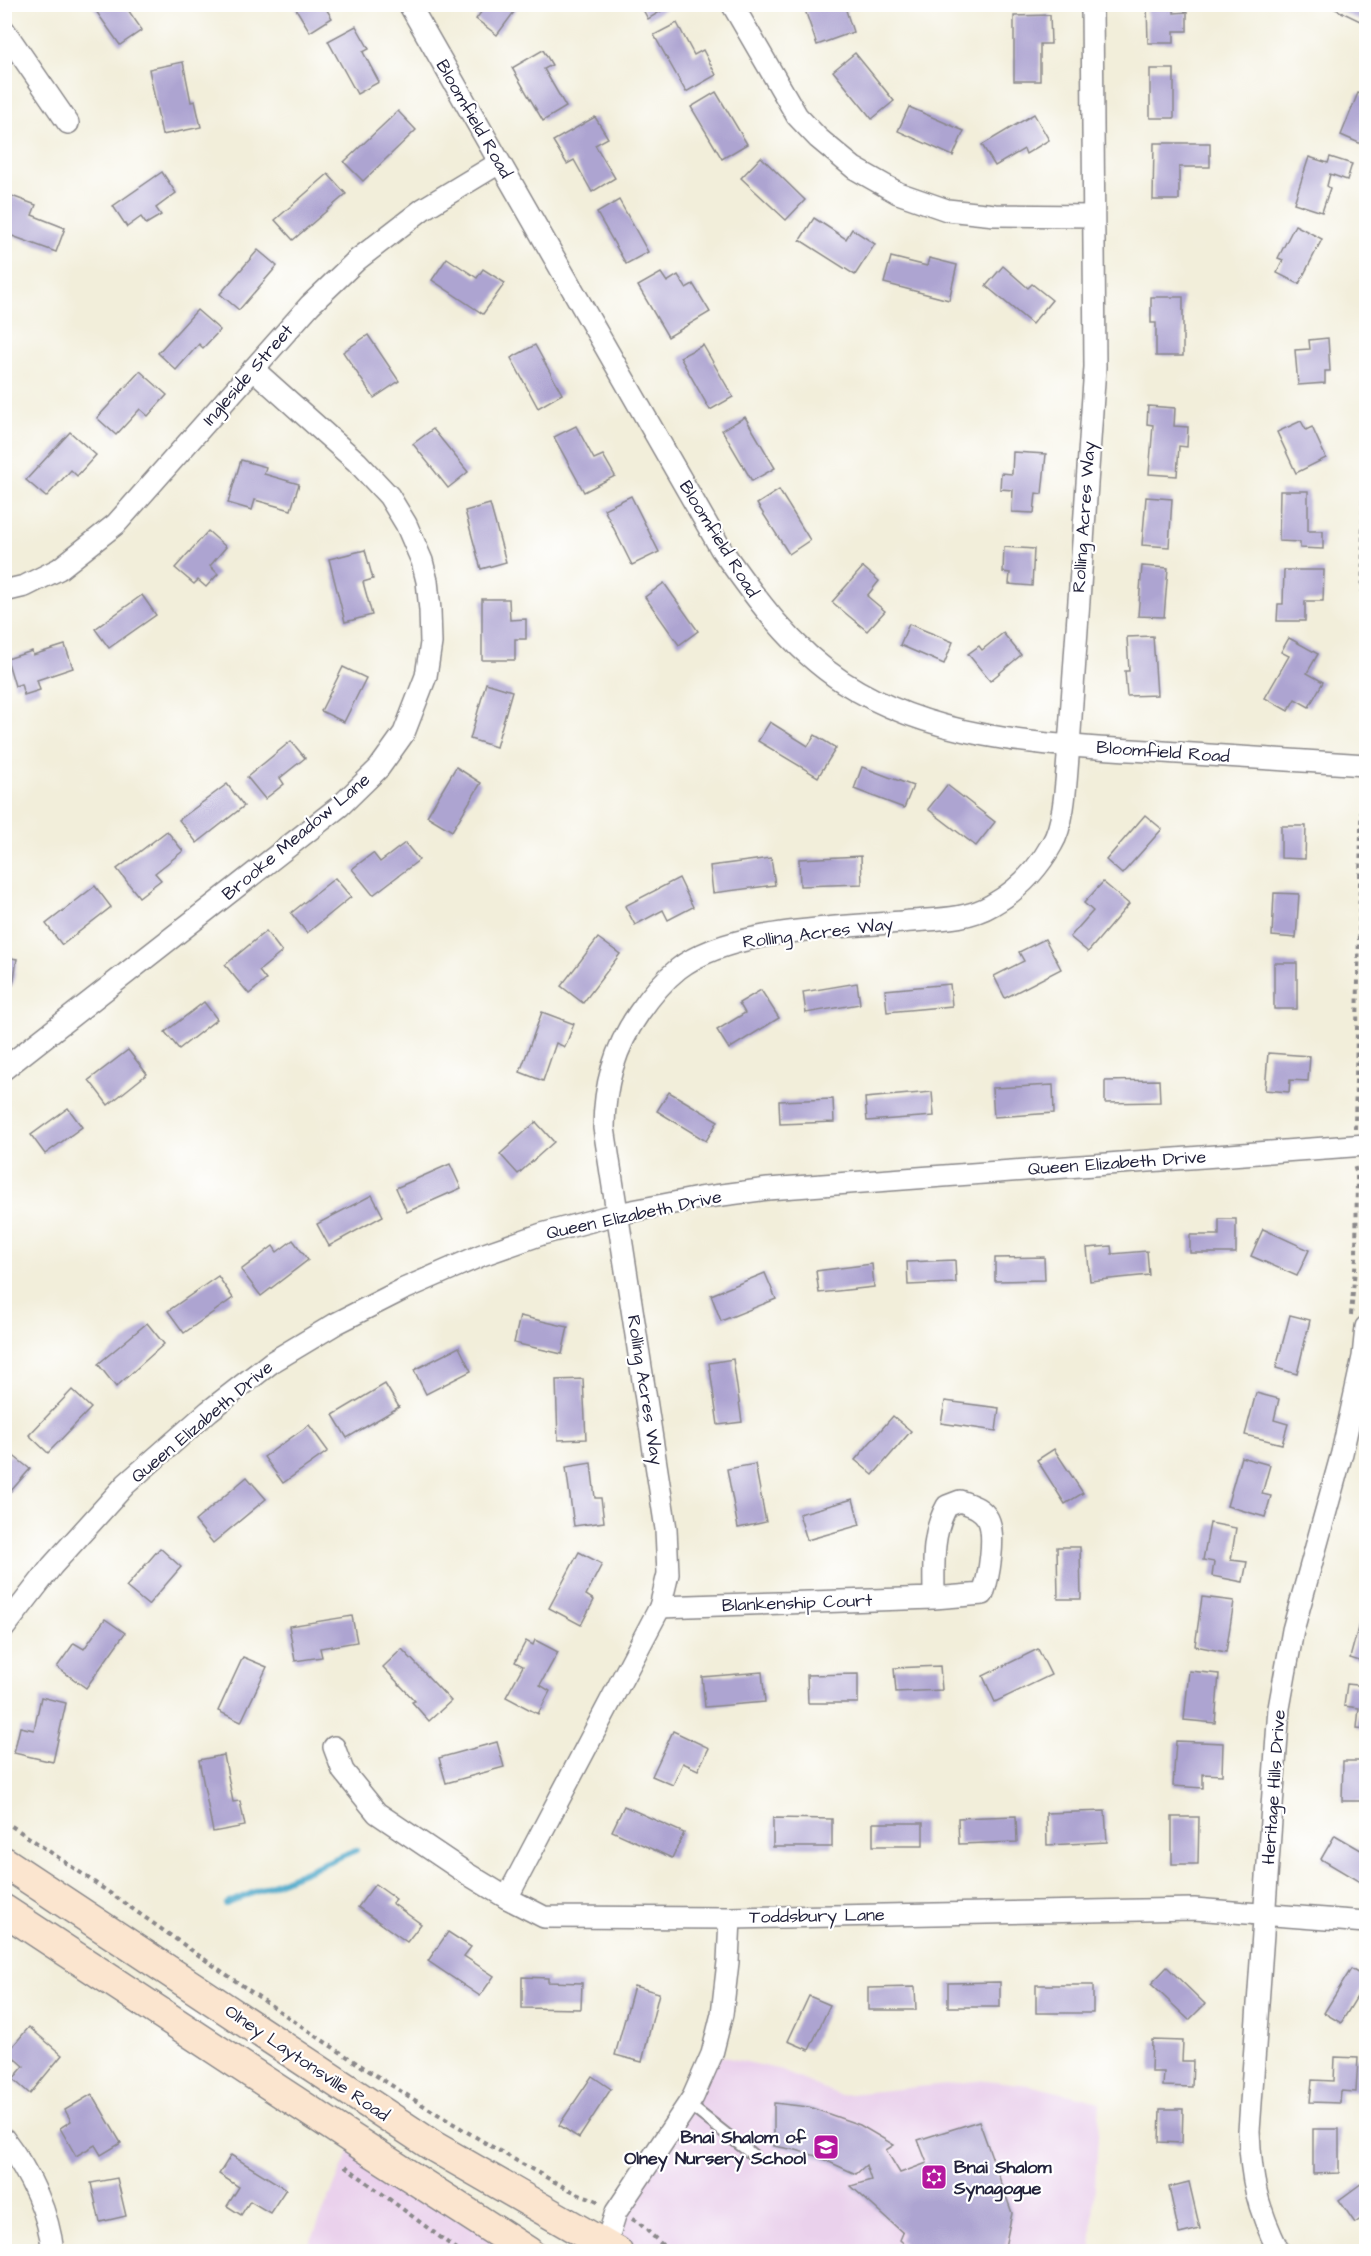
<svg xmlns="http://www.w3.org/2000/svg" width="1371" height="2256" font-family="'Architects Daughter',sans-serif">
	<rect width="100%" height="100%" fill="#fff"/>
	<filter id="ink" filterUnits="userSpaceOnUse"><feTurbulence type="fractalNoise" baseFrequency=".0167" numOctaves="2"/><feDisplacementMap in="SourceGraphic" scale="12" xChannelSelector="R" yChannelSelector="G"/><feConvolveMatrix kernelMatrix="1 2 1 2 8 2 1 2 1" color-interpolation-filters="sRGB"/></filter>
	<filter id="wash" filterUnits="userSpaceOnUse"><feTurbulence type="fractalNoise" baseFrequency=".008" numOctaves="4" result="noise"/><feDisplacementMap in="SourceGraphic" scale="24" xChannelSelector="R" yChannelSelector="G"/><feGaussianBlur stdDeviation="1.35" result="paint"/><feColorMatrix in="noise" values="0 0 0 0 0 0 0 0 0 0 0 0 0 0 0 0 0 1.4 0 .05"/><feComposite in="paint" operator="in"/></filter>
	<g filter="url(#wash)">
		<rect width="100%" height="100%" fill="#f2eeda"/>
		<g fill="#ead1ec">
			<polygon points="712,2054 777,2069 839,2095 986,2080 1029,2085 1100,2102 1091,2251 617,2252 616,2212"/>
			<polygon points="354,2140 528,2252 306,2252"/>
		</g>
		<g fill="none" stroke-linecap="round" stroke-linejoin="round">
			<polyline stroke="#4ba8c9" stroke-width="6" points="226,1904 356,1850"/>
		</g>
		<g id="blocks">
			<g fill="#ada4d1">
				<polygon points="91,4 124,4 142,30 120,45"/>
				<polygon points="293,4 323,4 332,18 310,32"/>
				<polygon points="487,4 520,4 497,35 476,19"/>
				<polygon points="640,4 673,4 648,19"/>
				<polygon points="803,4 844,4 853,32 817,45"/>
				<polygon points="1147,4 1174,4 1174,13 1187,12 1187,31 1174,31 1174,43 1148,43"/>
				<polygon points="1337,4 1366,4 1366,8 1360,21 1335,9"/>
				<polygon points="1050,15 1051,44 1040,44 1040,81 1014,81 1014,16"/>
				<polygon points="677,23 694,55 703,50 716,75 686,92 654,35"/>
				<polygon points="356,26 369,49 363,52 379,82 357,94 328,41"/>
				<polygon points="543,50 552,65 544,69 566,107 543,121 512,68"/>
				<polygon points="855,53 894,101 872,119 833,71"/>
				<polygon points="183,62 191,102 195,101 201,127 162,135 149,69"/>
				<rect x="1150" y="69" width="24" height="49"/>
				<polygon points="716,92 747,144 722,159 691,107"/>
				<polygon points="1358,93 1366,96 1366,146 1341,135"/>
				<polygon points="909,107 964,131 953,156 898,131"/>
				<polygon points="398,111 416,130 363,181 344,162"/>
				<polygon points="1034,114 1049,140 1026,154 1024,149 995,166 982,145"/>
				<polygon points="595,117 608,138 595,145 615,178 592,192 574,160 567,164 553,141"/>
				<polygon points="1154,143 1210,143 1210,167 1179,167 1179,200 1153,200"/>
				<polygon points="761,157 805,200 786,220 741,178"/>
				<polygon points="1309,157 1328,163 1330,157 1352,164 1347,180 1330,174 1327,186 1330,188 1322,212 1294,203"/>
				<polygon points="162,172 176,193 156,208 161,215 146,224 141,217 127,227 113,206"/>
				<polygon points="328,174 346,194 293,240 275,220"/>
				<polygon points="9,195 36,205 32,215 65,228 56,252 4,233 4,208"/>
				<polygon points="619,200 648,252 626,264 597,213"/>
				<polygon points="814,218 846,239 852,229 875,244 855,275 800,240"/>
				<polygon points="1295,225 1322,239 1299,284 1277,273 1283,260 1278,258"/>
				<polygon points="258,250 277,266 239,310 220,294"/>
				<polygon points="891,257 927,266 929,258 957,265 949,300 884,283"/>
				<polygon points="447,258 477,278 483,269 505,283 483,314 432,280"/>
				<polygon points="1003,266 1028,288 1032,284 1052,300 1032,324 986,286"/>
				<polygon points="661,273 667,282 678,275 686,288 693,284 710,312 668,337 638,286"/>
				<polygon points="1151,297 1183,297 1183,356 1156,356 1156,323 1151,323"/>
				<polygon points="197,310 220,330 203,348 199,344 176,370 158,353"/>
				<polygon points="368,335 399,381 374,398 343,352"/>
				<polygon points="1328,338 1330,371 1325,371 1325,383 1298,385 1295,350 1310,349 1309,340"/>
				<polygon points="535,345 562,394 538,408 511,358"/>
				<polygon points="703,345 733,397 710,410 680,357"/>
				<polygon points="140,371 167,395 148,416 140,409 116,435 97,418"/>
				<polygon points="1148,406 1175,408 1174,426 1188,427 1187,447 1179,446 1177,476 1149,474 1153,425 1147,424"/>
				<polygon points="745,417 775,468 752,481 722,430"/>
				<polygon points="1301,421 1306,430 1312,427 1326,458 1296,473 1277,432"/>
				<polygon points="576,426 594,459 603,455 615,476 584,492 554,437"/>
				<polygon points="433,429 468,472 448,488 413,444"/>
				<polygon points="70,432 96,455 77,476 71,470 46,497 26,480"/>
				<polygon points="1013,452 1046,454 1042,494 1036,493 1034,513 1012,512 1013,490 1000,489 1001,473 1012,474"/>
				<polygon points="241,460 266,467 264,474 299,484 291,510 255,500 252,510 228,503"/>
				<polygon points="779,490 810,540 789,554 757,504"/>
				<polygon points="1280,491 1308,491 1308,531 1323,531 1323,549 1300,548 1300,542 1279,541"/>
				<polygon points="631,496 659,552 632,565 604,509"/>
				<polygon points="1146,497 1172,499 1169,547 1142,545"/>
				<polygon points="490,504 506,562 481,569 465,511"/>
				<polygon points="208,531 226,547 210,566 218,574 206,587 198,580 194,584 175,568"/>
				<polygon points="1004,547 1034,549 1032,586 1009,584 1010,573 1003,572"/>
				<polygon points="365,550 373,579 363,582 372,615 345,622 329,559"/>
				<polygon points="1142,566 1168,568 1164,617 1138,616"/>
				<polygon points="863,567 879,581 867,596 885,611 867,631 832,602"/>
				<polygon points="1284,570 1324,570 1323,601 1305,601 1305,621 1277,621 1278,604 1283,604"/>
				<polygon points="664,583 698,631 679,645 645,597"/>
				<polygon points="142,595 156,615 109,648 95,629"/>
				<polygon points="482,599 509,599 510,620 526,619 526,639 515,639 515,660 482,660"/>
				<polygon points="909,624 953,642 944,664 900,645"/>
				<polygon points="1003,633 1021,655 990,681 968,654 979,646 982,650"/>
				<polygon points="1153,636 1157,695 1127,696 1125,671 1129,671 1127,637"/>
				<polygon points="1289,638 1318,654 1307,673 1323,682 1309,707 1295,699 1288,711 1265,698 1289,656 1281,652"/>
				<polygon points="65,645 73,668 37,680 40,690 24,695 21,684 15,686 7,659 32,651 33,655"/>
				<polygon points="343,667 366,678 344,722 321,711"/>
				<polygon points="486,683 512,691 496,747 470,739"/>
				<polygon points="770,722 808,746 815,735 836,748 818,777 758,741"/>
				<polygon points="291,741 305,758 280,778 284,784 265,799 247,777"/>
				<polygon points="456,767 481,783 452,831 427,816"/>
				<polygon points="862,767 913,786 904,808 854,789"/>
				<polygon points="227,784 244,806 197,843 179,820"/>
				<polygon points="947,785 995,822 976,846 928,809"/>
				<polygon points="1145,815 1162,829 1122,874 1106,860"/>
				<polygon points="1281,826 1306,826 1305,859 1281,858"/>
				<polygon points="167,831 183,851 155,873 161,880 139,897 117,869"/>
				<polygon points="405,843 419,860 373,895 352,869 373,853 380,862"/>
				<polygon points="861,856 862,884 800,886 799,859"/>
				<polygon points="771,858 775,885 713,893 710,866"/>
				<polygon points="335,878 351,897 307,933 291,913"/>
				<polygon points="679,878 693,907 668,920 663,910 635,925 625,906"/>
				<polygon points="1103,882 1129,904 1088,952 1070,937 1093,911 1084,903"/>
				<polygon points="95,886 111,907 62,945 46,924"/>
				<polygon points="1274,893 1299,894 1296,938 1272,936"/>
				<polygon points="266,931 282,952 259,971 266,980 249,994 225,965"/>
				<polygon points="598,938 620,954 583,1003 561,986"/>
				<polygon points="1045,939 1061,969 1005,998 994,976 1024,961 1019,952"/>
				<polygon points="4,957 17,959 13,985 4,984"/>
				<rect x="1274" y="963" width="23" height="46"/>
				<polygon points="857,983 860,1004 806,1013 803,992"/>
				<polygon points="950,984 952,1006 887,1012 885,990"/>
				<polygon points="761,990 779,1018 729,1049 717,1030 745,1013 739,1003"/>
				<polygon points="204,1002 217,1019 179,1049 165,1032"/>
				<polygon points="542,1012 574,1024 565,1047 556,1043 543,1081 520,1072"/>
				<polygon points="128,1050 147,1074 108,1105 89,1080"/>
				<polygon points="1268,1053 1310,1056 1308,1081 1290,1080 1289,1092 1265,1090"/>
				<polygon points="1159,1080 1160,1102 1105,1103 1105,1081"/>
				<polygon points="1053,1085 1054,1113 994,1117 992,1088"/>
				<polygon points="669,1092 718,1121 706,1141 657,1111"/>
				<polygon points="932,1092 934,1116 867,1121 865,1098"/>
				<polygon points="833,1099 834,1122 780,1124 779,1101"/>
				<polygon points="68,1108 82,1127 45,1154 31,1135"/>
				<polygon points="536,1122 554,1142 518,1174 500,1154"/>
				<polygon points="450,1164 461,1188 407,1212 396,1188"/>
				<polygon points="372,1195 383,1216 329,1246 317,1224"/>
				<polygon points="1219,1219 1236,1219 1236,1253 1190,1253 1190,1235 1219,1235"/>
				<polygon points="1263,1229 1309,1250 1297,1276 1251,1256"/>
				<polygon points="293,1240 308,1260 261,1296 241,1270 273,1246 277,1252"/>
				<polygon points="1111,1246 1112,1254 1147,1251 1149,1275 1090,1281 1087,1248"/>
				<polygon points="1044,1257 1045,1280 995,1281 995,1258"/>
				<polygon points="955,1260 956,1283 908,1285 907,1262"/>
				<polygon points="872,1264 874,1287 819,1293 816,1271"/>
				<polygon points="765,1273 776,1299 721,1321 711,1295"/>
				<polygon points="218,1276 233,1298 184,1333 168,1311"/>
				<polygon points="1290,1315 1310,1320 1297,1374 1276,1368"/>
				<polygon points="520,1316 568,1327 562,1354 514,1343"/>
				<polygon points="147,1323 164,1344 116,1387 98,1364"/>
				<polygon points="459,1347 471,1371 426,1394 414,1370"/>
				<polygon points="733,1359 742,1422 718,1425 709,1363"/>
				<polygon points="583,1379 586,1439 558,1440 556,1380"/>
				<polygon points="385,1384 399,1407 347,1438 333,1415"/>
				<polygon points="72,1390 91,1408 48,1453 29,1435"/>
				<polygon points="1256,1393 1279,1399 1274,1420 1288,1424 1282,1444 1245,1435"/>
				<polygon points="945,1401 999,1408 996,1431 941,1423"/>
				<polygon points="893,1416 911,1431 873,1475 855,1460"/>
				<polygon points="309,1425 328,1451 283,1483 264,1457"/>
				<polygon points="1054,1449 1083,1493 1065,1504 1037,1460"/>
				<polygon points="11,1454 30,1469 4,1499 4,1462"/>
				<polygon points="1241,1457 1270,1465 1262,1494 1271,1496 1265,1517 1227,1506"/>
				<polygon points="591,1463 595,1498 601,1498 604,1522 574,1526 566,1467"/>
				<polygon points="755,1464 766,1522 738,1528 727,1469"/>
				<polygon points="247,1477 266,1499 213,1543 195,1521"/>
				<polygon points="853,1499 860,1525 807,1540 799,1514"/>
				<polygon points="1210,1523 1236,1528 1231,1560 1247,1562 1243,1582 1212,1576 1214,1562 1203,1560"/>
				<polygon points="1057,1547 1080,1547 1081,1599 1058,1599"/>
				<polygon points="160,1548 181,1567 148,1605 126,1587"/>
				<polygon points="579,1552 602,1564 586,1595 594,1600 581,1625 549,1608"/>
				<polygon points="1202,1597 1234,1601 1226,1652 1195,1646"/>
				<polygon points="1362,1613 1366,1614 1366,1663 1350,1658"/>
				<polygon points="352,1616 357,1642 320,1648 322,1657 295,1661 289,1626"/>
				<polygon points="105,1619 125,1633 86,1688 57,1667 74,1643 84,1649"/>
				<polygon points="535,1640 558,1652 540,1685 550,1691 538,1714 506,1697 523,1666 515,1662 526,1641 533,1645"/>
				<polygon points="402,1649 451,1701 429,1721 412,1702 415,1701 383,1667"/>
				<polygon points="1038,1649 1051,1675 995,1702 983,1676"/>
				<polygon points="243,1657 267,1667 241,1722 218,1711"/>
				<polygon points="940,1666 942,1690 896,1692 894,1668"/>
				<polygon points="1189,1671 1219,1674 1215,1723 1184,1720"/>
				<polygon points="762,1672 765,1702 705,1707 702,1677"/>
				<polygon points="858,1674 858,1703 808,1703 807,1675"/>
				<polygon points="1347,1684 1366,1686 1366,1729 1357,1728 1359,1708 1344,1706"/>
				<polygon points="41,1697 66,1703 53,1762 14,1753 20,1727 34,1730"/>
				<polygon points="673,1731 709,1748 698,1770 683,1763 673,1785 652,1776"/>
				<polygon points="1176,1741 1223,1743 1222,1775 1203,1774 1203,1788 1173,1786"/>
				<polygon points="497,1742 504,1767 446,1783 439,1758"/>
				<polygon points="224,1755 233,1802 240,1801 245,1826 213,1832 199,1760"/>
				<polygon points="1343,1761 1366,1761 1366,1801 1342,1801"/>
				<polygon points="624,1806 684,1833 672,1858 612,1831"/>
				<polygon points="1105,1811 1107,1842 1047,1845 1046,1813"/>
				<polygon points="1016,1816 1017,1842 959,1844 958,1818"/>
				<polygon points="1172,1817 1199,1817 1198,1864 1172,1864"/>
				<polygon points="773,1818 832,1819 832,1847 773,1847"/>
				<rect x="873" y="1823" width="50" height="23"/>
				<polygon points="1335,1835 1366,1853 1366,1877 1363,1884 1321,1859"/>
				<polygon points="375,1884 396,1899 392,1903 421,1924 407,1942 358,1907"/>
				<polygon points="448,1932 471,1947 464,1956 494,1976 480,1996 428,1961"/>
				<polygon points="1167,1967 1205,2004 1189,2020 1151,1984"/>
				<polygon points="1351,1969 1366,1978 1366,1982 1341,2023 1324,2013"/>
				<polygon points="522,1977 548,1978 548,1982 582,1983 581,2009 522,2008"/>
				<polygon points="1000,1982 1000,2007 948,2007 948,1983"/>
				<rect x="1036" y="1985" width="57" height="28"/>
				<polygon points="634,1986 659,1993 642,2062 615,2055"/>
				<polygon points="915,1987 916,2010 868,2010 868,1988"/>
				<polygon points="809,1996 830,2005 809,2050 788,2041"/>
				<polygon points="29,2027 62,2055 30,2094 13,2079 24,2066 8,2052"/>
				<polygon points="1152,2040 1183,2041 1182,2061 1193,2061 1192,2087 1163,2086 1164,2072 1151,2072"/>
				<polygon points="1335,2057 1358,2058 1356,2092 1341,2091 1340,2103 1310,2102 1312,2080 1334,2081"/>
				<polygon points="592,2076 611,2089 579,2138 559,2125"/>
				<polygon points="92,2094 121,2143 101,2155 95,2145 76,2156 60,2128 71,2121 65,2110"/>
				<polygon points="774,2103 809,2107 860,2125 894,2145 886,2150 900,2173 927,2163 918,2140 979,2121 1012,2213 1004,2252 913,2252 900,2240 903,2233 851,2186 871,2180 866,2165 856,2174 816,2156 796,2150 774,2146"/>
				<polygon points="1160,2109 1183,2109 1182,2143 1159,2142"/>
				<polygon points="1313,2129 1339,2129 1339,2173 1313,2174"/>
				<polygon points="231,2155 286,2189 270,2213 250,2201 241,2215 227,2206 239,2187 219,2174"/>
				<polygon points="117,2178 126,2216 100,2222 91,2183"/>
				<polygon points="1189,2182 1200,2229 1179,2234 1169,2187"/>
				<polygon points="1362,2183 1366,2189 1366,2215 1355,2223 1339,2200"/>
			</g>
		</g>
	</g>
	<g filter="url(#ink)">
		<use href="#blocks" fill-opacity="0" stroke="#8a888a" stroke-width="1.5"/>
		<g fill="none" stroke-linecap="round" stroke-linejoin="round">
			<defs>
				<polyline id="service" points="688,2104 753,2155"/>
				<g id="minor">
					<path d="M409 4 721 549C756 599 791 648 843 682 937 743 1054 745 1163 752 1231 756 1299 761 1366 765"/>
					<polyline points="732,4 797,116 818,138 854,168 898,193 947,210 995,215 1093,216"/>
					<polyline points="4,30 68,123"/>
					<polyline points="4,591 25,586 59,569 116,524 310,305 357,260 423,209 499,163"/>
					<polyline points="4,1069 340,806 379,768 404,733 426,676 431,643 430,610 427,581 422,561 406,524 389,496 357,462 253,369"/>
					<path d="M660 1607 934 1598 983 1594C989 1577 996 1535 988 1519 982 1508 971 1505 960 1501L947 1506C931 1534 934 1566 934 1598"/>
					<polyline points="4,1628 52,1566 126,1484 209,1411 272,1362 337,1323 404,1289 482,1255 542,1234 617,1214 699,1198 768,1189 1366,1145"/>
					<polyline points="334,1747 343,1771 377,1813 466,1873 507,1898 544,1917 730,1918 1194,1909 1366,1922"/>
					<path d="M507 1898 660 1607 668 1574 666 1529 604 1128C604 1086 615 1047 639 1013 650 997 663 981 678 969 731 927 846 928 912 921 938 919 969 919 992 905 1017 891 1038 869 1052 844 1066 821 1066 773 1069 746L1095 367 1092 4"/>
					<path d="M4 2139C30 2173 48 2209 53 2252"/>
					<polyline points="600,2252 606,2244 616,2212 693,2097 712,2054 722,2014 728,1962 730,1918"/>
					<path d="M1279 2252C1257 2207 1251 2180 1249 2131L1279 1708 1293 1630 1342 1453 1363 1357 1366 1327"/>
				</g>
				<g id="secondary">
					<polyline points="4,1862 433,2146 617,2252"/>
					<polyline points="4,1910 354,2140 528,2252"/>
				</g>
			</defs>
			<use href="#service" stroke="#8a888a" stroke-width="14"/>
			<use href="#minor" stroke="#8a888a" stroke-width="24"/>
			<use href="#secondary" stroke="#8a888a" stroke-width="33"/>
			<g stroke="#8a888a" stroke-width="4" stroke-dasharray="4.5 4.5" stroke-linecap="butt">
				<polyline points="1362,748 1363,473 1366,390"/>
				<polyline points="1355,1129 1362,782"/>
				<polyline points="1351,1315 1356,1257 1357,1175 1354,1165"/>
				<path d="M4 1821C131 1905 252 1996 380 2078 441 2117 504 2155 568 2189 579 2195 591 2197 601 2203"/>
				<polyline points="345,2166 460,2252"/>
				<polyline points="632,2219 639,2223 670,2252"/>
			</g>
			<use href="#service" stroke="#fff" stroke-width="10"/>
			<use href="#minor" stroke="#fff" stroke-width="21"/>
			<use href="#secondary" stroke="#fbe5cf" stroke-width="30"/>
		</g>
	</g>
	<defs>
		<symbol id="school-square" viewBox="-11 -11 22 22"><rect x="-9" y="-9" width="18" height="18" rx="4" fill="#b5179e" stroke="#fff"/><path d="M0-5L7-2L0 1L-7-2ZM-4 1L0 2.5L4 1V4Q0 6-4 4Z" fill="#fff"/></symbol>
		<symbol id="synagogue-square" viewBox="-11 -11 22 22"><rect x="-9" y="-9" width="18" height="18" rx="4" fill="#b5179e" stroke="#fff"/><path d="M0-6.5L5.6 3.2H-5.6ZM0 6.5L5.6-3.2H-5.6Z" fill="#fff"/></symbol>
	</defs>
	<g fill-rule="evenodd">
		<use href="#school-square" x="811" y="2132" width="30" height="30"/>
		<use href="#synagogue-square" x="919" y="2162" width="30" height="30"/>
	</g>
	<g text-anchor="middle" dominant-baseline="central" stroke-width="4.5" stroke-linejoin="round" paint-order="stroke">
		<g font-size="18" fill="#22223b" stroke="#fff">
			<text transform="translate(474 119) rotate(60)">Bloomfield Road</text>
			<text transform="translate(248 375) rotate(-49)">Ingleside Street</text>
			<text transform="translate(1084 517) rotate(-86)">Rolling Acres Way</text>
			<text transform="translate(719 539) rotate(58)">Bloomfield Road</text>
			<text transform="translate(1163 752) rotate(4)">Bloomfield Road</text>
			<text transform="translate(296 837) rotate(-40)">Brooke Meadow Lane</text>
			<text transform="translate(818 933) rotate(-7)">Rolling Acres Way</text>
			<text transform="translate(1117 1163) rotate(-4)">Queen Elizabeth Drive</text>
			<text transform="translate(634 1215) rotate(-12)">Queen Elizabeth Drive</text>
			<text transform="translate(645 1390) rotate(81)">Rolling Acres Way</text>
			<text transform="translate(202 1422) rotate(-40)">Queen Elizabeth Drive</text>
			<text transform="translate(797 1603) rotate(-2)">Blankenship Court</text>
			<text transform="translate(1274 1787) rotate(-86)">Heritage Hills Drive</text>
			<text transform="translate(817 1916) rotate(-1)">Toddsbury Lane</text>
			<text transform="translate(307 2063) rotate(34)">Olney Laytonsville Road</text>
		</g>
		<g font-size="18" font-weight="bold" fill="#22223b" stroke="#fff" text-anchor="end">
			<text x="806" y="2137">Bnai Shalom of<tspan x="806" dy="21">Olney Nursery School</tspan></text>
			<text x="954" y="2167" text-anchor="start">Bnai Shalom<tspan x="954" dy="21">Synagogue</tspan></text>
		</g>
	</g>
	<rect width="1371" height="2256" fill="none" stroke="#fff" stroke-width="24"/>
</svg>
